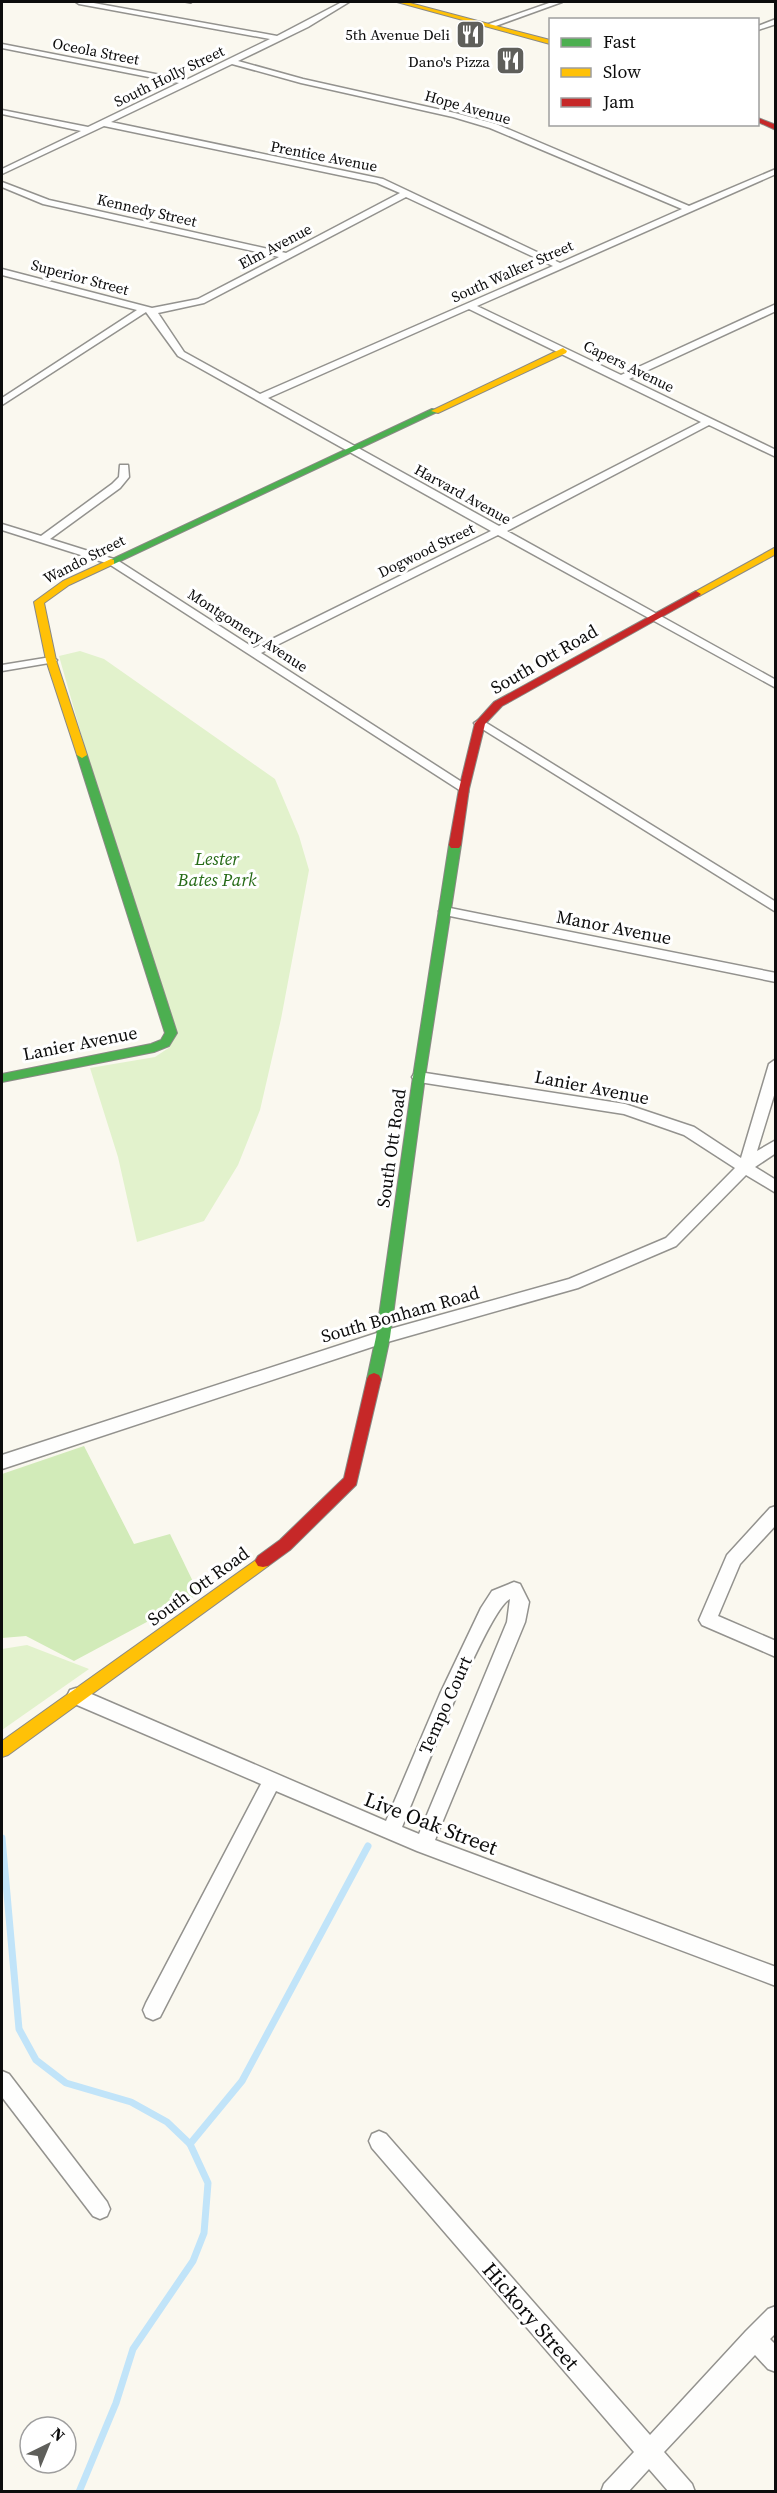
<svg xmlns="http://www.w3.org/2000/svg" width="777" height="2493" font-family="'Source Serif 4',serif">
	<rect width="100%" height="100%" fill="#faf8ef"/>
	<g fill="#e2f2cc">
		<polygon points="80,651 104,659 275,779 299,836 309,870 281,1019 260,1110 238,1165 204,1221 137,1242 118,1157 90,1068 155,1057 170,1047 59,656"/>
		<polygon points="27,1645 89,1669 2,1730 2,1649"/>
	</g>
	<polygon fill="#d2ebb9" points="84,1446 134,1544 170,1534 199,1594 74,1661 26,1636 2,1638 2,1474"/>
	<g fill="none" stroke-linecap="round" stroke-linejoin="round">
		<g stroke="#c1e4f9" stroke-width="7">
			<polyline points="2,1838 19,2029 36,2060 66,2083 131,2102 167,2122 190,2144 208,2183 204,2233 193,2261 133,2349 116,2403 79,2492"/>
			<polyline points="190,2144 242,2081 368,1846"/>
		</g>
		<defs>
			<g id="street">
				<path d="M76 2H88L277 36 342 2H349L308 27 238 61 303 79 455 113 496 124 689 206 776 169V174L477 306 621 375 776 304V311L629 379 776 450V457L709 425 507 531 776 680V688L498 535 261 653 468 786V792L464 793 109 564 2 530V524L41 536 112 484 119 477 120 465H128L129 477 120 488 50 539 117 560 254 648 491 531 178 356 146 312 2 405V398L137 310 2 275V269L152 308 198 299 279 257 43 204 2 187V182L49 200 286 253 400 193 377 183 104 126 2 174V169L81 131 2 114V110L88 127 179 83 2 48V44L186 80 270 39 79 4ZM232 64 301 83 453 117 490 128 682 209 560 263 383 179 111 122ZM406 197 553 266 260 394 184 352 158 313 204 303ZM469 309 701 422 499 526 268 398Z"/>
				<polygon points="552,2 562,2 493,27 486,25"/>
				<polygon points="776,19 776,24 758,30 758,26"/>
				<polygon points="51,657 57,660 55,662 2,671 2,665"/>
				<polygon points="480,719 776,902 776,912 476,725 474,723"/>
				<polygon points="445,907 776,973 776,982 440,914 439,911"/>
				<polygon points="776,1059 776,1089 757,1151 776,1140 776,1153 755,1167 776,1180 776,1193 746,1175 676,1246 578,1288 384,1343 2,1469 2,1455 383,1331 569,1279 666,1238 735,1168 684,1135 624,1114 419,1082 414,1080 412,1077 414,1074 419,1072 625,1104 694,1127 741,1158 769,1064"/>
				<polygon points="776,1506 776,1525 740,1564 718,1616 776,1641 776,1657 702,1625 699,1620 727,1555 770,1508"/>
				<path d="M514 1582 520 1584 529 1602 525 1622 435 1840 776 1967V1986L417 1851 276 1791 160 2017 153 2020 146 2017 143 2010 146 2003 261 1784 70 1702 67 1696 70 1690 76 1688 82 1690 386 1821 440 1694 481 1608 492 1591ZM510 1599 507 1622 419 1834 402 1827C416 1794 488 1608 510 1599Z"/>
				<polygon points="2,2071 9,2074 107,2202 110,2209 107,2216 100,2219 93,2216 2,2097"/>
				<polygon points="379,2131 386,2134 650,2435 746,2331 768,2309 776,2306 776,2333 770,2339 776,2345 776,2372 768,2369 755,2355 664,2452 692,2484 695,2492 669,2492 649,2469 628,2492 601,2492 604,2484 634,2452 372,2148 369,2141 372,2134"/>
			</g>
			<g id="fast">
				<polygon points="432,409 439,411 114,564 106,562"/>
				<polygon points="82,752 87,755 177,1033 169,1046 154,1052 2,1082 2,1074 151,1044 161,1040 165,1033 77,755"/>
				<polygon points="455,841 461,845 425,1077 390,1337 381,1379 379,1383 369,1383 367,1379 376,1337 413,1077 449,845"/>
			</g>
			<g id="slow">
				<polygon points="397,2 406,2 550,40 550,44"/>
				<polygon points="563,348 567,351 566,353 438,413 431,411"/>
				<polygon points="776,547 776,554 699,596 691,594"/>
				<polygon points="111,559 114,560 114,564 69,585 44,603 56,660 87,755 82,758 77,755 46,660 34,602 63,581"/>
				<polygon points="263,1555 268,1556 271,1561 268,1566 8,1755 2,1757 2,1741"/>
			</g>
			<g id="jam">
				<polygon points="758,118 776,125 776,130 758,122"/>
				<polygon points="696,591 701,594 699,596 502,706 485,724 469,789 461,845 459,848 451,848 449,845 459,789 475,723 494,702"/>
				<polygon points="374,1373 379,1375 381,1379 356,1485 290,1550 268,1566 263,1567 258,1566 255,1561 258,1556 280,1540 344,1478 367,1379 369,1375"/>
			</g>
		</defs>
		<use href="#street" stroke="#93928e" stroke-width="3"/>
		<use href="#fast" stroke="#8a8985" stroke-width="2"/>
		<use href="#slow" stroke="#8a8985" stroke-width="2"/>
		<use href="#jam" stroke="#8a8985" stroke-width="2"/>
		<use href="#street" fill="#fefefd" fill-rule="evenodd"/>
		<use href="#fast" fill="#4caf50" fill-rule="evenodd"/>
		<use href="#slow" fill="#ffc107" fill-rule="evenodd"/>
		<use href="#jam" fill="#c62828" fill-rule="evenodd"/>
	</g>
	<polygon fill="#868480" points="179,2 194,2 191,4"/>
	<defs>
		<symbol id="restaurant-square" viewBox="-11 -11 22 22"><rect x="-9" y="-9" width="18" height="18" rx="4" fill="#5f5f5b" stroke="#fff"/><path d="M-5-6h1v4h1v-4h1v4h1v-4h1v5L-1.5 .5V6h-2V.5L-5-1ZM5-6V6H3V1.5H1.5Q1.5-4 5-6Z" fill="#fff"/></symbol>
	</defs>
	<g fill-rule="evenodd">
		<use href="#restaurant-square" x="454" y="18" width="33" height="33"/>
		<use href="#restaurant-square" x="494" y="44" width="33" height="33"/>
	</g>
	<g text-anchor="middle" dominant-baseline="central" stroke-width="6" stroke-linejoin="round" paint-order="stroke">
		<g font-size="15" fill="#0c0c0c" stroke="#fff" text-anchor="end">
			<text x="450" y="34">5th Avenue Deli</text>
			<text x="490" y="61">Dano's Pizza</text>
		</g>
		<g font-size="15" fill="#0c0c0c" stroke="#fff">
			<text transform="translate(96 51) rotate(11)">Oceola Street</text>
			<text transform="translate(169 76) rotate(-26)">South Holly Street</text>
			<text transform="translate(468 107) rotate(16)">Hope Avenue</text>
			<text transform="translate(324 156) rotate(11)">Prentice Avenue</text>
			<text transform="translate(147 210) rotate(13)">Kennedy Street</text>
			<text transform="translate(275 246) rotate(-28)">Elm Avenue</text>
			<text transform="translate(512 271) rotate(-24)">South Walker Street</text>
			<text transform="translate(80 277) rotate(15)">Superior Street</text>
			<text transform="translate(629 366) rotate(26)">Capers Avenue</text>
			<text transform="translate(463 494) rotate(29)">Harvard Avenue</text>
			<text transform="translate(426 550) rotate(-26)">Dogwood Street</text>
			<text transform="translate(84 559) rotate(-27)">Wando Street</text>
			<text transform="translate(248 630) rotate(33)">Montgomery Avenue</text>
		</g>
		<g font-size="18" fill="#0c0c0c" stroke="#fff">
			<text transform="translate(544 659) rotate(-30)">South Ott Road</text>
			<text transform="translate(614 927) rotate(11)">Manor Avenue</text>
			<text transform="translate(80 1043) rotate(-11)">Lanier Avenue</text>
			<text transform="translate(592 1087) rotate(11)">Lanier Avenue</text>
			<text transform="translate(391 1148) rotate(-82)">South Ott Road</text>
			<text transform="translate(400 1314) rotate(-16)">South Bonham Road</text>
			<text transform="translate(198 1586) rotate(-36)">South Ott Road</text>
			<text transform="translate(445 1705) rotate(-66)">Tempo Court</text>
		</g>
		<g font-size="18" font-style="italic" fill="#256a16" stroke="#fff">
			<text x="217" y="858">Lester<tspan x="217" dy="21">Bates Park</tspan></text>
		</g>
		<g font-size="21" fill="#0c0c0c" stroke="#fff">
			<text transform="translate(431 1823) rotate(21)">Live Oak Street</text>
			<text transform="translate(531 2316) rotate(49)">Hickory Street</text>
		</g>
	</g>
	<rect width="777" height="2493" fill="none" stroke="#0c0c0c" stroke-width="6"/>
	<rect x="549" y="18" width="210" height="108" fill="#ffffff" stroke="#9e9e9e" stroke-width="1.5"/>
	<rect x="561" y="38" width="30" height="9" fill="#4caf50" stroke="#9e9e9e" stroke-width="1.5"/>
	<text x="603" y="48" font-size="18" fill="#0c0c0c">Fast</text>
	<rect x="561" y="68" width="30" height="9" fill="#ffc107" stroke="#9e9e9e" stroke-width="1.5"/>
	<text x="603" y="78" font-size="18" fill="#0c0c0c">Slow</text>
	<rect x="561" y="98" width="30" height="9" fill="#c62828" stroke="#9e9e9e" stroke-width="1.5"/>
	<text x="603" y="108" font-size="18" fill="#0c0c0c">Jam</text>
	<g transform="translate(48 2445) rotate(43)"><circle r="28" fill="#ffffff" stroke="#9e9e9e" stroke-width="1.5"/>
	<path d="M0-4.5L10 22L0 15L-10 22Z" fill="#5f5f5b"/>
	<text y="-9" font-size="16" font-weight="bold" text-anchor="middle" fill="#0c0c0c">N</text>
	</g>
</svg>
